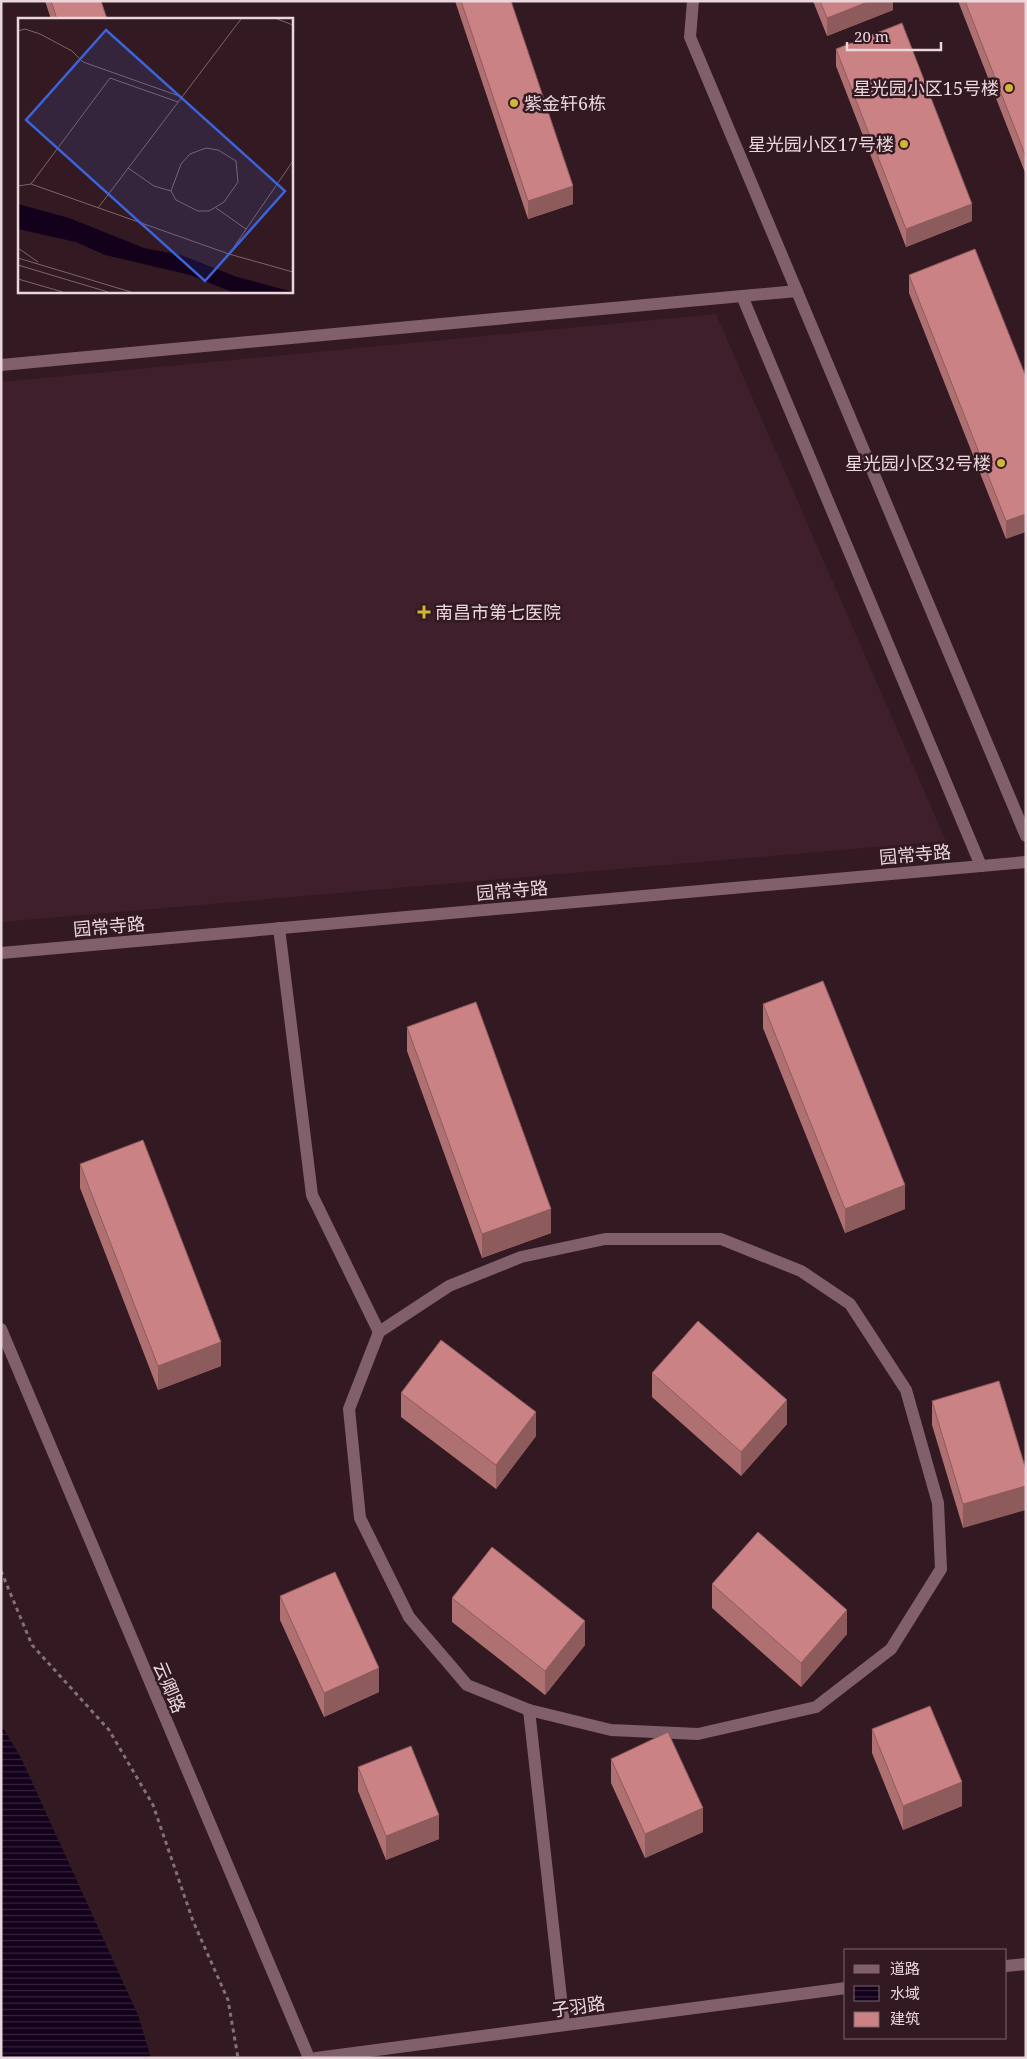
<svg xmlns="http://www.w3.org/2000/svg" width="1027" height="2059" font-family="'Noto Serif','Noto Sans SC',serif">
	<defs>
		<pattern id="water-rules" width="6" height="5" patternUnits="userSpaceOnUse" patternTransform="scale(1.25)"><rect width="6" height="5" fill="#13001b"/><path d="M0 2.5h6" fill="none" stroke="#35243c"/></pattern>
	</defs>
	<rect width="100%" height="100%" fill="#331922"/>
	<polygon fill="#3f1f2c" points="716,314 946,841 1,922 1,382"/>
	<polygon fill="url(#water-rules)" points="1,1724 22,1760 138,2015 151,2058 1,2058"/>
	<g fill="none" stroke-linecap="round" stroke-linejoin="round">
		<polyline stroke="#867077" stroke-width="3" stroke-dasharray="4 4" stroke-linecap="butt" points="1,1571 32,1645 109,1730 153,1805 193,1921 228,2000 238,2058"/>
		<g stroke="#81606b" stroke-width="12">
			<polyline points="279,928 312,1195 379,1332"/>
			<polygon points="605,1239 721,1239 801,1271 850,1304 906,1390 938,1503 941,1569 891,1649 816,1707 698,1734 611,1730 529,1710 467,1685 409,1617 360,1518 349,1409 379,1332 449,1286 521,1257"/>
			<polyline points="529,1710 564,2025"/>
		</g>
		<g stroke="#81606b" stroke-width="12">
			<polyline points="693,1 690,37 1026,836"/>
			<polyline points="742,296 797,291"/>
			<polyline points="1,365 742,296 981,866"/>
			<polyline points="1,953 1026,862"/>
			<polyline points="1,1329 309,2058"/>
		</g>
		<g stroke="#81606b" stroke-width="12">
			<polyline points="1006,1966 1026,1964"/>
			<polyline points="316,2058 846,1988"/>
		</g>
	</g>
	<g fill="#af7072">
		<polygon points="45,1 101,1 107,19 51,19"/>
		<polygon points="455,1 511,1 573,204 528,219"/>
		<polygon points="813,1 893,1 893,10 827,36"/>
		<polygon points="958,1 1026,1 1026,175"/>
		<polygon points="836,49 972,221 906,247 836,66"/>
		<polygon points="909,275 1026,377 1006,539 909,293"/>
		<polygon points="763,1004 905,1209 845,1233 763,1028"/>
		<polygon points="407,1027 551,1233 482,1258 407,1051"/>
		<polygon points="80,1164 221,1366 158,1390 80,1188"/>
		<polygon points="652,1373 787,1424 741,1476 652,1397"/>
		<polygon points="401,1393 536,1436 496,1489 401,1417"/>
		<polygon points="932,1401 1026,1470 963,1528 932,1425"/>
		<polygon points="712,1584 847,1634 801,1687 712,1608"/>
		<polygon points="280,1596 379,1692 324,1717 280,1620"/>
		<polygon points="452,1598 585,1645 545,1695 452,1622"/>
		<polygon points="872,1729 962,1806 903,1830 872,1753"/>
		<polygon points="611,1759 703,1832 645,1858 611,1783"/>
		<polygon points="358,1767 439,1839 386,1860 358,1791"/>
	</g>
	<g fill="#8e5b5c">
		<polygon points="870,1 893,1 893,10 827,36 827,18"/>
		<polygon points="573,186 573,204 528,219 528,201"/>
		<polygon points="972,204 972,221 906,247 906,229"/>
		<polygon points="1026,514 1026,532 1006,539 1006,521"/>
		<polygon points="905,1185 905,1209 845,1233 845,1209"/>
		<polygon points="551,1209 551,1233 482,1258 482,1234"/>
		<polygon points="221,1342 221,1366 158,1390 158,1366"/>
		<polygon points="787,1400 787,1424 741,1476 741,1452"/>
		<polygon points="536,1412 536,1436 496,1489 496,1465"/>
		<polygon points="1026,1486 1026,1510 963,1528 963,1504"/>
		<polygon points="847,1610 847,1634 801,1687 801,1663"/>
		<polygon points="585,1621 585,1645 545,1695 545,1671"/>
		<polygon points="379,1668 379,1692 324,1717 324,1693"/>
		<polygon points="962,1782 962,1806 903,1830 903,1806"/>
		<polygon points="703,1808 703,1832 645,1858 645,1834"/>
		<polygon points="439,1815 439,1839 386,1860 386,1836"/>
	</g>
	<g fill="#cb8284" stroke="#8e5b5c">
		<polygon points="51,1 101,1 107,19 57,19"/>
		<polygon points="461,1 511,1 573,186 528,201"/>
		<polygon points="820,1 870,1 827,18"/>
		<polygon points="965,1 1026,1 1026,157"/>
		<polygon points="902,23 972,204 906,229 836,49"/>
		<polygon points="975,249 1026,377 1026,514 1006,521 909,275"/>
		<polygon points="823,981 905,1185 845,1209 763,1004"/>
		<polygon points="476,1002 551,1209 482,1234 407,1027"/>
		<polygon points="143,1140 221,1342 158,1366 80,1164"/>
		<polygon points="698,1321 787,1400 741,1452 652,1373"/>
		<polygon points="441,1340 536,1412 496,1465 401,1393"/>
		<polygon points="999,1381 1026,1470 1026,1486 963,1504 932,1401"/>
		<polygon points="758,1532 847,1610 801,1663 712,1584"/>
		<polygon points="492,1547 585,1621 545,1671 452,1598"/>
		<polygon points="335,1572 379,1668 324,1693 280,1596"/>
		<polygon points="930,1706 962,1782 903,1806 872,1729"/>
		<polygon points="668,1732 703,1808 645,1834 611,1759"/>
		<polygon points="411,1746 439,1815 386,1836 358,1767"/>
	</g>
	<g fill="#d0b736" stroke="#331922" stroke-width="2">
		<circle cx="1009" cy="88" r="5"/>
		<circle cx="514" cy="103" r="5"/>
		<circle cx="904" cy="144" r="5"/>
		<circle cx="1001" cy="463" r="5"/>
		<path d="M421.5 604.5h5v5h5v5h-5v5h-5v-5h-5v-5h5z"/>
	</g>
	<g text-anchor="middle" dominant-baseline="central" stroke-width="5" stroke-linejoin="round" paint-order="stroke">
		<g font-size="18" fill="#e9d7dc" stroke="#331922" text-anchor="end">
			<text x="999" y="88">星光园小区15号楼</text>
			<text x="524" y="103" text-anchor="start">紫金轩6栋</text>
			<text x="894" y="144">星光园小区17号楼</text>
			<text x="991" y="463">星光园小区32号楼</text>
			<text x="435" y="612" text-anchor="start">南昌市第七医院</text>
		</g>
		<g font-size="18" fill="#e9d7dc" stroke="#331922">
			<text transform="translate(915 854) rotate(-5)">园常寺路</text>
			<text transform="translate(512 890) rotate(-5)">园常寺路</text>
			<text transform="translate(109 926) rotate(-5)">园常寺路</text>
			<text transform="translate(170 1687) rotate(67)">云卿路</text>
			<text transform="translate(578 2006) rotate(-8)">子羽路</text>
		</g>
	</g>
	<g transform="translate(18 18)">
		<rect width="275" height="275" fill="#331922"/>
		<path d="M0 186 51 200 126 230 163 237 219 259 275 274H214L172 257 87 237 58 224 0 211Z" fill="#13001b"/>
		<path fill="none" stroke="#7c656c" stroke-width="1" d="M259 1 275 7M0 13 7 11 22 16 54 33 65 44 164 79M188 130 200 132 218 143 220 164 206 184 191 193H180L158 182 153 173 163 146 172 136ZM110 150 136 168 153 173M13 166 92 60 160 84M0 168 13 166 211 236 275 254M80 190 223 1M198 190 228 211M0 230 20 244M211 236 275 143M0 240 113 274M0 247 90 274M0 261 45 274"/>
		<path fill="#3c63d9" fill-opacity="0.15" stroke="#3c63d9" stroke-width="2.5" d="M88 12 267 173 187 263 8 102Z"/>
		<rect width="275" height="275" fill="none" stroke="#e9d7dc" stroke-width="2.5"/>
	</g>
	<rect width="1027" height="2059" fill="none" stroke="#e9d7dc" stroke-width="5"/>
	<rect x="844" y="1949" width="162" height="90" fill="#331922" stroke="#7c656c"/>
	<rect x="854" y="1965" width="25" height="8" fill="#81606b" stroke="#7c656c"/>
	<text x="890" y="1974" font-size="15" fill="#e9d7dc">道路</text>
	<rect x="854" y="1986" width="25" height="15" fill="url(#water-rules)" stroke="#7c656c"/>
	<text x="890" y="1999" font-size="15" fill="#e9d7dc">水域</text>
	<rect x="854" y="2012" width="25" height="15" fill="#cb8284" stroke="#7c656c"/>
	<text x="890" y="2024" font-size="15" fill="#e9d7dc">建筑</text>
	<path d="M847 42v8h94v-8" fill="none" stroke="#e9d7dc" stroke-width="2.5"/>
	<text x="854" y="42" font-size="15" fill="#e9d7dc" stroke="#331922" stroke-width="4" paint-order="stroke">20 m</text>
</svg>
